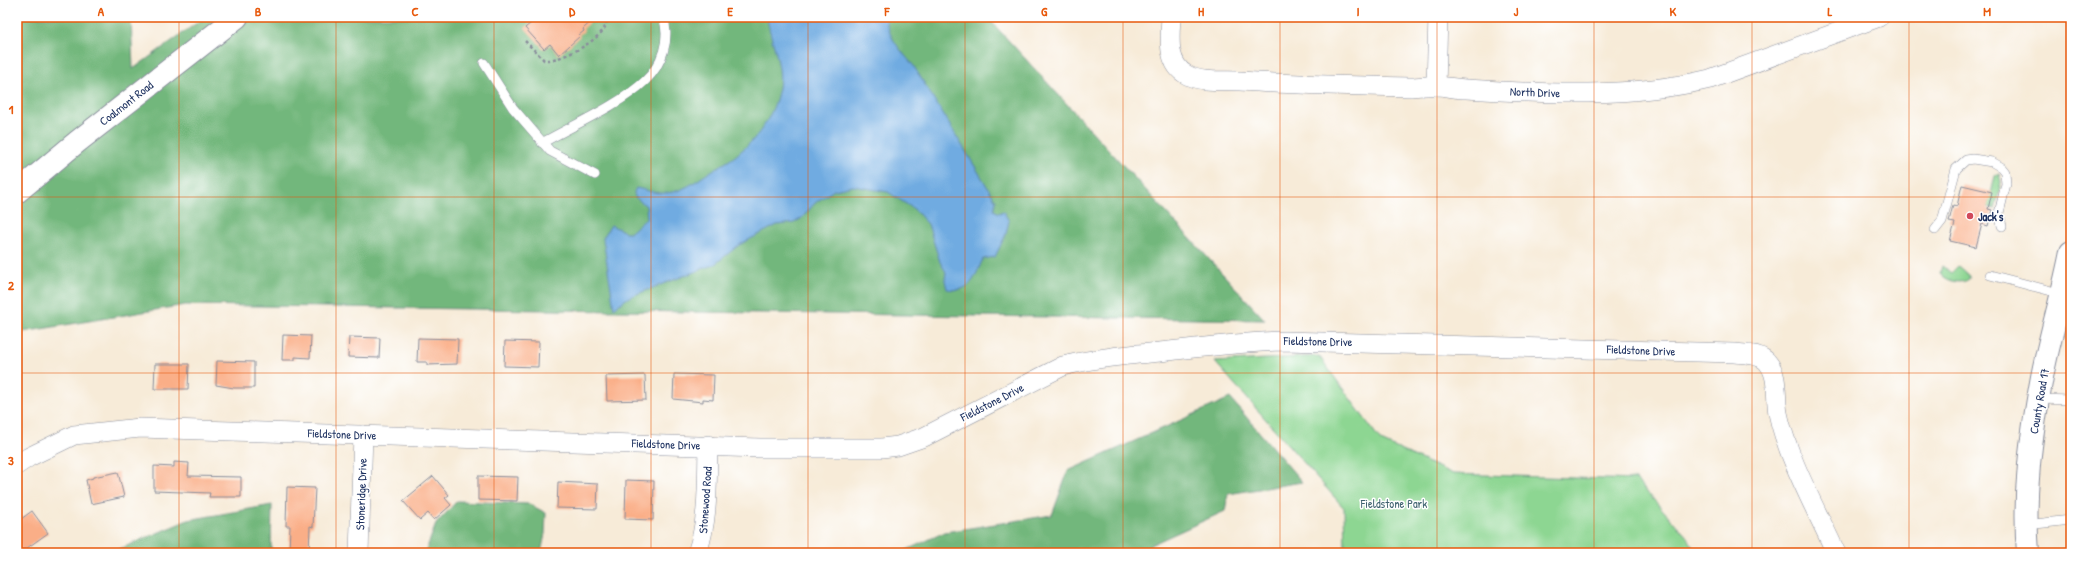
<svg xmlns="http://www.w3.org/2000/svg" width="2088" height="570" font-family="'Patrick Hand',sans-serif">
	<rect width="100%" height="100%" fill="#fff"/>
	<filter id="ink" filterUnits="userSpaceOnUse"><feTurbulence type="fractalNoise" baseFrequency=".025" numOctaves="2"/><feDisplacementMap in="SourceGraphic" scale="8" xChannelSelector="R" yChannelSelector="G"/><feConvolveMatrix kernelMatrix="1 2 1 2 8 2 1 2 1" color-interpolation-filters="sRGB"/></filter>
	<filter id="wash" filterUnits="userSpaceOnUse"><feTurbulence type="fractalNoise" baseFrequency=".012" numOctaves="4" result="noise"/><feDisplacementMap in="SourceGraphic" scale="16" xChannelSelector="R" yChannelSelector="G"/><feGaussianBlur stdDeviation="0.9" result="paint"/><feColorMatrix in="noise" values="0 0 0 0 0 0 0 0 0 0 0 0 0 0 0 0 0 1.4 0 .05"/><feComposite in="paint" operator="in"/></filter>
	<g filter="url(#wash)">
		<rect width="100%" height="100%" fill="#f7ebd8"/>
		<g fill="#8dd692" stroke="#548278">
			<polygon points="1999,174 2001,182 1995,209 1988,207 1995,176"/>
			<path d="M1942 266 1951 273 1958 266 1969 276V279C1961 285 1946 281 1940 273Z"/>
			<polygon points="1319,356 1381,441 1453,474 1636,480 1689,539 1695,553 1345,553 1344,508 1215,362"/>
		</g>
		<g fill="#72b77c" stroke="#46736d">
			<polygon points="17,17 131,17 133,69 205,17 987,17 1265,320 185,305 17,333"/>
			<polygon points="1230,398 1302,482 1228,494 1225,511 1133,553 900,553 945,532 1052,515 1068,471"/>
			<polygon points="457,501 529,504 546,513 545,534 541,553 425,553 436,524"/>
			<polygon points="272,505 271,553 110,553 188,520"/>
		</g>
		<path fill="#70abe1" stroke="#466da0" d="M767 17H886C887 36 901 51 913 65L996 201 994 210 999 213 1003 211 1009 221 1006 234 995 257 983 259C974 278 972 293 947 289L945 280 946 272 940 262 928 224 914 209 888 192 853 186 834 190 815 203 802 218 794 223 777 225 739 245 715 264 629 297 614 308 603 238 611 225 625 232H631L647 218 646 206 635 197 634 192 636 188C646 190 657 194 666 193 683 192 696 181 710 172 719 166 732 160 740 152 760 136 774 114 779 88 783 64 770 40 767 17Z"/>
		<g id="blocks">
			<g fill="#faae87">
				<polygon points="538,17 596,17 583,29 584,31 579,35 580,36 559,55 550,44 544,49 525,28"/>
				<polygon points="1962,185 1992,192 1988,209 1992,210 1988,226 1982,224 1976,247 1950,241 1955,223 1949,222 1953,205 1957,206"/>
				<polygon points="283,335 311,336 310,358 295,357 295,360 282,360"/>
				<polygon points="349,337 380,338 379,358 348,357"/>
				<polygon points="418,338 458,339 457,364 427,365 427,362 417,362"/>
				<polygon points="505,341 539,342 538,367 504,366"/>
				<polygon points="217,361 254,362 254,388 234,388 216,385"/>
				<polygon points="155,364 189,364 188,389 154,389"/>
				<polygon points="674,374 714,375 713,400 703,399 703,402 673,399"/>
				<polygon points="645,375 646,400 607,401 606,376"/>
				<polygon points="174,462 189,463 188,476 241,477 241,497 209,497 210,493 154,491 154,466 174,467"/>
				<polygon points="118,472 124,497 91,504 86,480 93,478 93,477"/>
				<polygon points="433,476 449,495 445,498 451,505 434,520 428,513 420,520 403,501"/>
				<polygon points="478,476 518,477 517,501 478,500"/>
				<polygon points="626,480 654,481 653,520 625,519"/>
				<polygon points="558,482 598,484 597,509 557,508"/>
				<polygon points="287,487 315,488 313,527 310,526 309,553 289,553 290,526 286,526"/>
				<polygon points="32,511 48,533 20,553 17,553 17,522"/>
			</g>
		</g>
	</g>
	<g filter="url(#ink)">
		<use href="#blocks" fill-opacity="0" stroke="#898d9b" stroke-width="1"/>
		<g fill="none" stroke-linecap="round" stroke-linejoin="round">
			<defs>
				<g id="lane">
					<polyline points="484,63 513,108 550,151 595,175"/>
					<path d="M542 143C572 126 621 104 645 81 662 65 671 39 663 17"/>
					<polyline points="1935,230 1942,221 1956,169 1966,160 1973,159 1992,162 2001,167 2005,172 2006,184 1999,213 2002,226"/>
					<polyline points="1990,275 2063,294"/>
					<polyline points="2039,399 2071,400"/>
					<polyline points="2026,525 2071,520"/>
				</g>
				<g id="street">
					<path d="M1171 17C1170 36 1166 64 1187 75 1202 83 1224 80 1240 81 1297 85 1353 86 1409 87 1418 87 1427 85 1436 86 1446 86 1456 89 1466 89 1547 94 1631 98 1710 79L1879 17"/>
					<polyline points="1436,86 1438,17"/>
					<path d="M17 465 29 457 74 435 140 428 760 448H882L898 446 924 437 1063 366C1095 358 1127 355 1160 352 1201 347 1242 342 1284 341L1734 353C1745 354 1761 353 1768 363 1779 376 1775 397 1778 413 1787 457 1817 511 1836 553"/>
					<polyline points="359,553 363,435"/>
					<path d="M697 553C709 519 707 481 708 445"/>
				</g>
				<g id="secondary">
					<polyline points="17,192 77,142 237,17"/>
					<path d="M2028 553C2023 493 2031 436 2042 377 2050 335 2063 294 2071 252"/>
				</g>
			</defs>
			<use href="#lane" stroke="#898d9b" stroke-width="10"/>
			<use href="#street" stroke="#898d9b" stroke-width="20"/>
			<use href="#secondary" stroke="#898d9b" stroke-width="24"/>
			<path stroke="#898d9b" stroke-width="2.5" stroke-dasharray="3 3" stroke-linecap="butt" d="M525 41 544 60C562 61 594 43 604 29 606 25 607 21 607 17"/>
			<use href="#lane" stroke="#fff" stroke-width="9"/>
			<use href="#street" stroke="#fff" stroke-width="19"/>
			<use href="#secondary" stroke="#fff" stroke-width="22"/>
		</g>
	</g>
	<path fill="none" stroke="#e8590c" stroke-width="1" stroke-opacity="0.55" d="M179 17V553M336 17V553M494 17V553M651 17V553M808 17V553M965 17V553M1123 17V553M1280 17V553M1437 17V553M1594 17V553M1752 17V553M1909 17V553M17 197H2071M17 373H2071"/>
	<circle fill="#d1495b" stroke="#fff" stroke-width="1.5" cx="1970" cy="216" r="4"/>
	<g text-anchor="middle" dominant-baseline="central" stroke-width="3" stroke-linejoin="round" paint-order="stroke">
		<g font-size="12" fill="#1b2f5e" stroke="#fff">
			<text transform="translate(1535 92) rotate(2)">North Drive</text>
			<text transform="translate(126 103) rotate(-38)">Coalmont Road</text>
			<text transform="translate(1318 341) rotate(1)">Fieldstone Drive</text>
			<text transform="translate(1641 350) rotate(2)">Fieldstone Drive</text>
			<text transform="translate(2039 401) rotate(-80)">County Road 17</text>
			<text transform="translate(992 402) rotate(-27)">Fieldstone Drive</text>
			<text transform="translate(342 434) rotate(2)">Fieldstone Drive</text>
			<text transform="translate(666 444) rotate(2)">Fieldstone Drive</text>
			<text transform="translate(361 494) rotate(-88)">Stoneridge Drive</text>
			<text transform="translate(705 500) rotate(-86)">Stonewood Road</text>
		</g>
		<g font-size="12" font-weight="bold" fill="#1b2f5e" stroke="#fff" text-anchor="start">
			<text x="1978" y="216">Jack's</text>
		</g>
		<g font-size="12" fill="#3d616e" stroke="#fff">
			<text x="1394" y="503">Fieldstone Park</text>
		</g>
	</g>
	<rect width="2088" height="570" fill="none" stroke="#fff" stroke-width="44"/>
	<rect x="22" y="22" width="2044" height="526" fill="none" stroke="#e8590c" stroke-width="1.5"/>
	<g font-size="13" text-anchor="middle" font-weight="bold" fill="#e8590c">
		<text x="101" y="16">A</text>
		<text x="258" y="16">B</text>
		<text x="415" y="16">C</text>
		<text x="572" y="16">D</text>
		<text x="730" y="16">E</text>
		<text x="887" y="16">F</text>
		<text x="1044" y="16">G</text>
		<text x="1201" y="16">H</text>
		<text x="1358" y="16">I</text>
		<text x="1516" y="16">J</text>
		<text x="1673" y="16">K</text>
		<text x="1830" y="16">L</text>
		<text x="1987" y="16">M</text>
		<text x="11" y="114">1</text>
		<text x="11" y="290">2</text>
		<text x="11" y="465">3</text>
	</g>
</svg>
